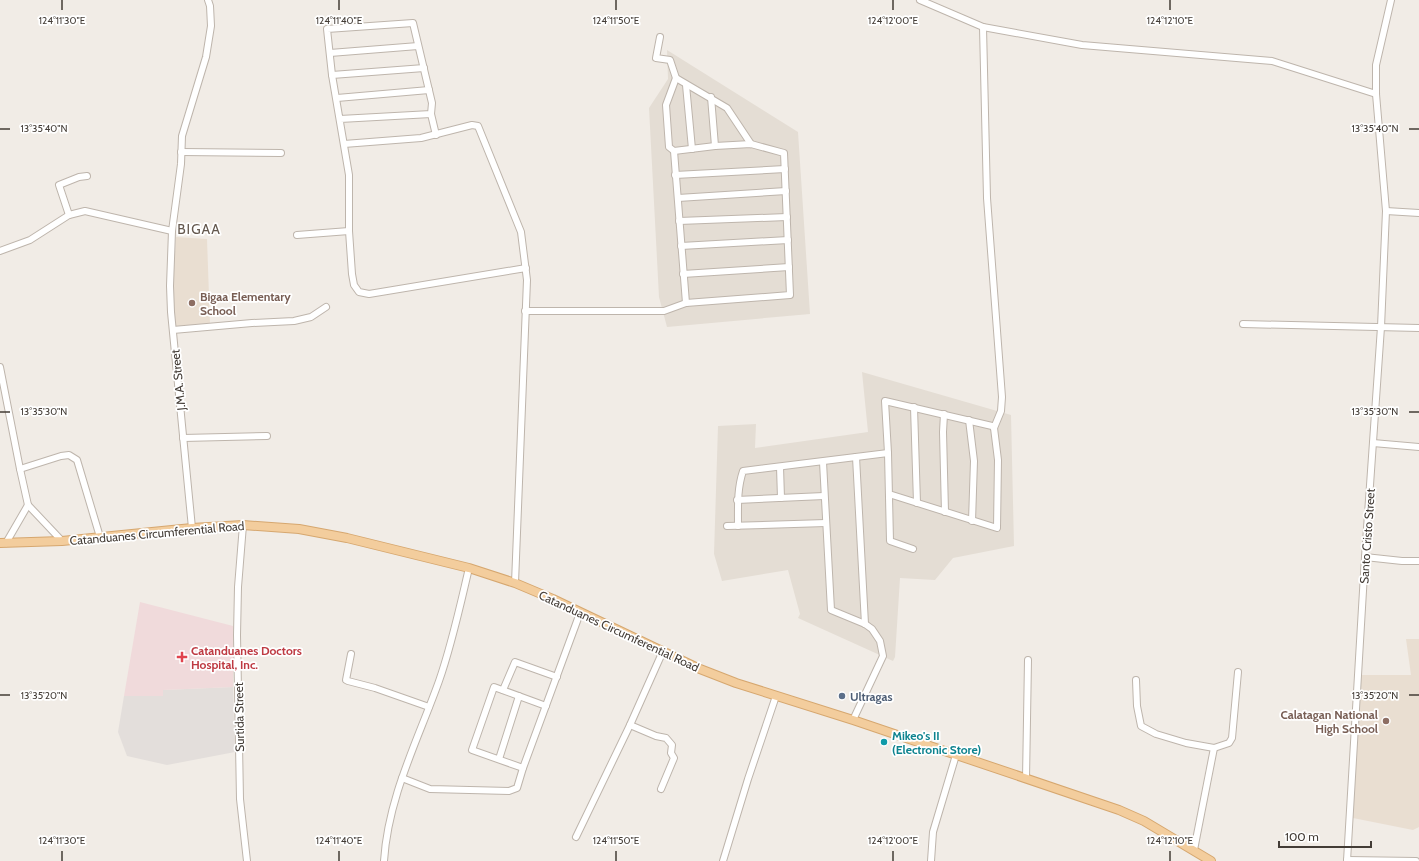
<svg xmlns="http://www.w3.org/2000/svg" width="1419" height="861" font-family="Cabin,sans-serif">
	<rect width="100%" height="100%" fill="#f1ece6"/>
	<g fill="#e4ddd4">
		<polygon points="667,50 798,132 810,314 667,327 659,297 649,108 668,79"/>
		<polygon points="862,372 1011,415 1014,546 953,558 935,580 900,578 895,657 893,661 798,618 800,614 788,570 722,581 714,554 718,426 756,424 755,448 868,432"/>
	</g>
	<polygon fill="#e3dedb" points="233,687 235,752 167,765 127,756 118,732 124,696 163,696 163,690"/>
	<g fill="#e9ded1">
		<polygon points="176,237 207,239 210,324 175,327 173,282"/>
		<polygon points="1406,639 1419,639 1419,827 1413,830 1353,818 1360,675 1411,675"/>
	</g>
	<polygon fill="#f0dadb" points="140,602 233,626 233,687 163,690 163,696 124,696"/>
	<g fill="none" stroke-linecap="round" stroke-linejoin="round">
		<defs>
			<g id="minor">
				<polyline points="920,0 983,27 1082,45 1272,61 1376,94"/>
				<polyline points="983,27 987,198 1002,397 1001,411 994,428"/>
				<polyline points="660,37 656,58 670,60 676,78 727,108 751,144"/>
				<polyline points="330,53 418,46"/>
				<polyline points="332,75 424,68"/>
				<polyline points="676,78 666,105 669,147 674,151 686,303"/>
				<polyline points="686,85 692,149"/>
				<polyline points="711,97 715,146"/>
				<polyline points="337,98 429,90"/>
				<polyline points="431,114 436,135"/>
				<polyline points="340,119 431,114 432,103 413,23 327,29 332,75 349,175 349,231 352,274 354,285 359,292 369,294 526,268"/>
				<polyline points="344,144 421,138 472,125 478,126 521,232 527,280 515,583"/>
				<polyline points="181,152 281,153"/>
				<polyline points="675,175 785,169"/>
				<polyline points="678,198 786,191"/>
				<polyline points="1386,211 1419,213"/>
				<polyline points="69,215 59,185 79,177 87,176"/>
				<polyline points="679,221 787,217"/>
				<polyline points="297,235 349,231"/>
				<polyline points="681,246 788,240"/>
				<polyline points="0,251 30,240 69,215 85,211 172,231"/>
				<polyline points="683,274 789,267"/>
				<polyline points="525,311 664,311 686,303 790,295 784,153 751,144 715,146 674,151"/>
				<polyline points="1243,324 1419,328"/>
				<polyline points="173,330 252,323 294,321 311,317 326,307"/>
				<polyline points="0,367 20,469 28,505 62,541"/>
				<polyline points="914,407 917,503"/>
				<polyline points="944,414 943,432 945,512"/>
				<polyline points="969,420 974,461 972,521"/>
				<polyline points="183,438 267,436"/>
				<polyline points="1373,443 1419,447"/>
				<polyline points="856,457 865,624"/>
				<polyline points="823,462 831,610 865,624 872,629 880,641 883,656 853,720"/>
				<polyline points="780,467 781,498"/>
				<polyline points="20,469 61,456 69,455 77,460 100,537"/>
				<polyline points="889,494 997,528 998,460 994,428 992,426 885,401 888,453 890,541 913,549"/>
				<polyline points="737,500 824,496"/>
				<polyline points="243,525 238,587 237,635 240,799 247,861"/>
				<polyline points="727,526 826,523"/>
				<path d="M738 526C738 507 737 489 743 471L888 453"/>
				<polyline points="192,528 171,312 170,286 172,231 181,164 182,136 206,57 211,26 210,6 208,0"/>
				<polyline points="6,543 28,505"/>
				<polyline points="1365,557 1402,561 1419,561"/>
				<polyline points="351,654 346,680 348,681 375,688 429,707"/>
				<polyline points="1136,680 1137,706 1141,726 1156,734 1186,743 1214,748 1229,743 1232,738 1238,672"/>
				<polyline points="503,690 515,662 557,677"/>
				<polyline points="630,725 656,736 666,738 672,745 671,753 674,758 661,789"/>
				<polyline points="499,759 519,696"/>
				<polyline points="523,768 472,750 494,687 546,706"/>
				<polyline points="402,778 430,789 509,791 517,788 523,768 580,613"/>
				<polyline points="1026,779 1028,660"/>
				<polyline points="576,837 630,725 663,651"/>
				<polyline points="1194,850 1214,748"/>
				<polyline points="1347,860 1416,861"/>
				<path d="M384 861C388 797 418 740 439 681 452 644 460 606 469 568"/>
				<polyline points="723,861 748,779 776,696"/>
				<polyline points="931,861 933,832 956,755"/>
				<polyline points="1347,861 1365,557 1381,327 1386,211 1376,94 1376,65 1391,0"/>
			</g>
			<polyline id="major" points="0,543 62,541 192,528 243,525 299,529 347,538 469,568 515,583 553,599 700,669 736,683 853,720 1119,810 1144,821 1211,861"/>
		</defs>
		<use href="#minor" stroke="#beb5ac" stroke-width="8"/>
		<use href="#major" stroke="#d6a76f" stroke-width="10"/>
		<use href="#minor" stroke="#fff" stroke-width="6"/>
		<use href="#major" stroke="#f3cd9d" stroke-width="8"/>
	</g>
	<path fill="none" stroke="#433c36" stroke-width="1.5" d="M62 0V10M339 0V10M616 0V10M893 0V10M1170 0V10M0 129H10M1409 129H1419M0 412H10M1409 412H1419M0 695H10M1409 695H1419M62 851V861M339 851V861M616 851V861M893 851V861M1170 851V861"/>
	<g fill="#8d6e63" stroke="#fff" stroke-width="1.5">
		<circle cx="192" cy="303" r="4"/>
		<circle cx="1386" cy="721" r="4"/>
	</g>
	<path fill="#e0444e" stroke="#fff" stroke-width="1.5" d="M180 651h4v4h4v4h-4v4h-4v-4h-4v-4h4z"/>
	<circle fill="#5c6f8a" stroke="#fff" stroke-width="1.5" cx="842" cy="696" r="4"/>
	<circle fill="#0f9aa8" stroke="#fff" stroke-width="1.5" cx="884" cy="742" r="4"/>
	<g text-anchor="middle" dominant-baseline="central" stroke-width="3.5" stroke-linejoin="round" paint-order="stroke">
		<g font-size="12" font-weight="bold" fill="#785e54" stroke="#fff" text-anchor="start">
			<text x="200" y="296">Bigaa Elementary<tspan x="200" dy="14">School</tspan></text>
			<text x="1378" y="714" text-anchor="end">Calatagan National<tspan x="1378" dy="14">High School</tspan></text>
		</g>
		<g font-size="12" fill="#433c36" stroke="#fff">
			<text transform="translate(178 380) rotate(-96)">J.M.A. Street</text>
			<text transform="translate(157 533) rotate(-5)">Catanduanes Circumferential Road</text>
			<text transform="translate(1367 536) rotate(-86)">Santo Cristo Street</text>
			<text transform="translate(619 631) rotate(25)">Catanduanes Circumferential Road</text>
			<text transform="translate(239 717) rotate(-91)">Surtida Street</text>
		</g>
		<g font-size="12" font-weight="bold" fill="#be3a42" stroke="#fff" text-anchor="start">
			<text x="191" y="650">Catanduanes Doctors<tspan x="191" dy="14">Hospital, Inc.</tspan></text>
		</g>
		<g font-size="12" font-weight="bold" fill="#4e5e75" stroke="#fff" text-anchor="start">
			<text x="850" y="696">Ultragas</text>
		</g>
		<g font-size="12" font-weight="bold" fill="#0d838f" stroke="#fff" text-anchor="start">
			<text x="892" y="735">Mikeo's II<tspan x="892" dy="14">(Electronic Store)</tspan></text>
		</g>
		<g font-size="14" letter-spacing="1" fill="#64584e" stroke="#fff">
			<text x="199" y="229">BIGAA</text>
		</g>
	</g>
	<g font-size="10" text-anchor="middle" fill="#433c36" stroke="#fff" stroke-width="3.5" stroke-linejoin="round" paint-order="stroke">
		<text x="62" y="24">124°11'30"E</text>
		<text x="339" y="24">124°11'40"E</text>
		<text x="616" y="24">124°11'50"E</text>
		<text x="893" y="24">124°12'00"E</text>
		<text x="1170" y="24">124°12'10"E</text>
		<text x="44" y="132">13°35'40"N</text>
		<text x="1375" y="132">13°35'40"N</text>
		<text x="44" y="415">13°35'30"N</text>
		<text x="1375" y="415">13°35'30"N</text>
		<text x="44" y="699">13°35'20"N</text>
		<text x="1375" y="699">13°35'20"N</text>
		<text x="62" y="844">124°11'30"E</text>
		<text x="339" y="844">124°11'40"E</text>
		<text x="616" y="844">124°11'50"E</text>
		<text x="893" y="844">124°12'00"E</text>
		<text x="1170" y="844">124°12'10"E</text>
	</g>
	<path d="M1279 841v6h92v-6" fill="none" stroke="#433c36" stroke-width="2"/>
	<text x="1285" y="841" font-size="12" fill="#433c36" stroke="#ffffff" stroke-width="3" paint-order="stroke">100 m</text>
</svg>
